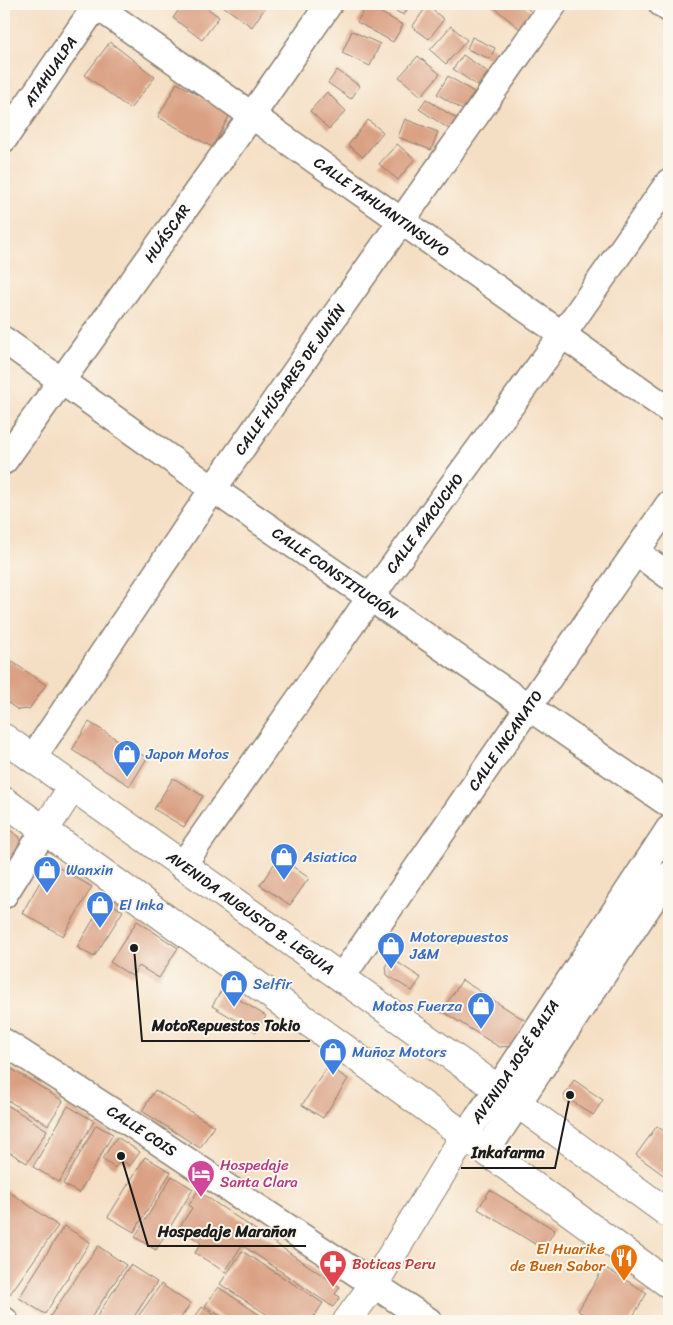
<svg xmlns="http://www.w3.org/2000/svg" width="673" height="1325" font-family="Sriracha,sans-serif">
	<rect width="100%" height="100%" fill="#fbf7ec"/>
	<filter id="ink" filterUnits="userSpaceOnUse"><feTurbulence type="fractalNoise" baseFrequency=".02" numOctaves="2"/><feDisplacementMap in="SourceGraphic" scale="10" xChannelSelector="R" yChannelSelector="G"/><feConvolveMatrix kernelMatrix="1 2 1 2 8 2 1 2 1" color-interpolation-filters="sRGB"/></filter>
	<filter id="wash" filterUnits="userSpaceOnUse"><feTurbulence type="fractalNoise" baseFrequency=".0096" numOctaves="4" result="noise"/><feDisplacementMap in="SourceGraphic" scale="20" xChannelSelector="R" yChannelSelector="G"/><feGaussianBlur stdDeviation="1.12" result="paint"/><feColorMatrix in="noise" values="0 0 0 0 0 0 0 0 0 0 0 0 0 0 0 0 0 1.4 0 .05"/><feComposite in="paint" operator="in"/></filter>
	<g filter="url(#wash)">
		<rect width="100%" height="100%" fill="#f5dfc4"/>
		<g id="blocks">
			<g fill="#daa083">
				<polygon points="183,4 202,4 219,17 202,40 173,18"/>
				<polygon points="225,4 265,4 267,5 252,27 223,6"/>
				<polygon points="381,4 410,4 404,15"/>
				<polygon points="490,4 522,4 534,14 521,30"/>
				<polygon points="367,5 403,25 393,42 357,22"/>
				<polygon points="427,6 444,19 429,39 412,27"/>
				<polygon points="451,26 467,40 446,64 430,50"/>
				<polygon points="352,31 380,44 370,66 342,53"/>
				<polygon points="472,37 495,48 490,59 467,49"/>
				<polygon points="110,42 155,77 130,109 85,75"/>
				<polygon points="463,55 488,72 478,86 453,69"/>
				<polygon points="418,56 440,74 421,96 399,77"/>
				<polygon points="337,70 360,86 351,99 328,83"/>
				<polygon points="448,76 474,92 463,110 437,94"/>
				<polygon points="177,83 231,113 212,147 158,117"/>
				<polygon points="327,92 346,111 329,129 310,111"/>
				<polygon points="426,99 465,124 458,135 419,109"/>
				<polygon points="405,119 438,132 431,150 398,137"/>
				<polygon points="368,120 383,132 363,157 348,145"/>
				<polygon points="397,144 415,159 398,180 379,164"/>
				<polygon points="4,656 46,685 29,709 18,710 4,700"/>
				<polygon points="89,722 147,758 130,786 72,750"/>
				<polygon points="173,778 203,796 184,827 154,809"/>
				<polygon points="4,826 20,837 20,858 4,876"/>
				<polygon points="279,857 309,878 290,905 260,885"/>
				<polygon points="51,863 92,887 63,936 22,913"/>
				<polygon points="105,900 123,911 94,957 77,947"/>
				<polygon points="137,921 178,948 159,978 139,966 132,976 110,962"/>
				<polygon points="391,958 421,978 412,991 387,975 386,965"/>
				<polygon points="462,980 526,1021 511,1046 499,1047 442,1011"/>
				<polygon points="222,989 266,1016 256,1032 212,1006"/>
				<polygon points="4,1064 63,1101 48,1125 4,1098"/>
				<polygon points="328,1066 348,1079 323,1118 302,1105"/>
				<polygon points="574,1080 603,1100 593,1115 564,1096"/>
				<polygon points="155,1090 214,1126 200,1148 142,1111"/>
				<polygon points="4,1103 47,1130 27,1163 4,1149"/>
				<polygon points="68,1106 94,1121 59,1182 33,1167"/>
				<polygon points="96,1125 113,1134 79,1193 63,1184"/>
				<polygon points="657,1126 669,1135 669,1179 636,1155"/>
				<polygon points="117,1137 140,1152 130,1166 121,1160 115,1168 102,1159"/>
				<polygon points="145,1157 171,1172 134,1232 108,1217"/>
				<polygon points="172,1176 193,1189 156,1250 135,1237"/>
				<polygon points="7,1190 58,1226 10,1294 4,1289 4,1195"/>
				<polygon points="490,1190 555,1230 543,1249 478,1209"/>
				<polygon points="198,1191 340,1287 335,1294 340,1297 333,1307 242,1245 225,1272 195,1253 201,1243 179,1228 192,1208 189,1205"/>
				<polygon points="64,1226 90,1242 45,1314 19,1298"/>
				<polygon points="98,1246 126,1265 89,1321 54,1321 49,1318"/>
				<polygon points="242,1251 323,1303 311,1321 277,1321 220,1284"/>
				<polygon points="130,1265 157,1282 131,1321 94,1321"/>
				<polygon points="604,1267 647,1293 630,1321 594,1321 578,1311"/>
				<polygon points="161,1284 190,1304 179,1321 135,1321"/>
				<polygon points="218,1287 269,1321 228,1321 205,1306"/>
				<polygon points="202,1307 223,1321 192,1321"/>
			</g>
		</g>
	</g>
	<g filter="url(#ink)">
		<use href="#blocks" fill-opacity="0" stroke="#887e70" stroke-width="1"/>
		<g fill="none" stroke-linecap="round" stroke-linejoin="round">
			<defs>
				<g id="minor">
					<path id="s1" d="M94 4 669 410"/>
					<polyline points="662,4 669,9"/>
					<path id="s2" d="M4 139 97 4"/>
					<path id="s3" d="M4 340 213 489 669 804"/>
					<path id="s4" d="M4 461 252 115 329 4"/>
					<polyline points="636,552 669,576"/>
					<path id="s5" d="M32 759 213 489 554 4"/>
					<path id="s6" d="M182 866 370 598 563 334 669 182"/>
					<polyline points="4,895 45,829"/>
					<path id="s7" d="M341 978 669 504"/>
					<path id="s8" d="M4 1042 124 1119 429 1321"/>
					<path id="s9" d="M465 1135 498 1089 669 829"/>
					<polyline points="487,1150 669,875"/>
					<polyline points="4,1320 5,1321"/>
				</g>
				<g id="major">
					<path id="s10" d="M4 738 498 1089 669 1214"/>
					<polyline points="4,801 669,1284"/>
					<polyline points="45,829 72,788"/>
					<polyline points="347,1321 374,1284 465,1135"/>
				</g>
			</defs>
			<use href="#minor" stroke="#887e70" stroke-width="29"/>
			<use href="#major" stroke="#887e70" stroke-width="30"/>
			<use href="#minor" stroke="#fff" stroke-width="26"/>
			<use href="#major" stroke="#fff" stroke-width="28"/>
		</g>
	</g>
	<defs>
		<symbol id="shop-pin" viewBox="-11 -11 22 30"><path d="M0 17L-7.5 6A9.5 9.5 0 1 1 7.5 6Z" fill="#3f7fe0" stroke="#fbf7ec"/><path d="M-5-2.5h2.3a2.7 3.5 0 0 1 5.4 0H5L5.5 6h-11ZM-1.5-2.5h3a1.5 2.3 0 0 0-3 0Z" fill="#fff"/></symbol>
		<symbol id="hotel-pin" viewBox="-11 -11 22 30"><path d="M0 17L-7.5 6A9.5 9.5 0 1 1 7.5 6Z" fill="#d1479c" stroke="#fbf7ec"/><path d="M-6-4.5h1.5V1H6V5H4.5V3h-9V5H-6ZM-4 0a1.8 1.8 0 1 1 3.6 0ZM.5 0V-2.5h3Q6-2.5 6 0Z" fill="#fff"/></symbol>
		<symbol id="restaurant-pin" viewBox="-11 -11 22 30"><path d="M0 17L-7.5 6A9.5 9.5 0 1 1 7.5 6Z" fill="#e8710a" stroke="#fbf7ec"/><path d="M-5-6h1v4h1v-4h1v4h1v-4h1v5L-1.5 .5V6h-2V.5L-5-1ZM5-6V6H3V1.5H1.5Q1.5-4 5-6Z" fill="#fff"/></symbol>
		<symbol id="pharmacy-pin" viewBox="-11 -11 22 30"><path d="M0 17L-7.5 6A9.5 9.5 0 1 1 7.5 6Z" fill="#e0444e" stroke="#fbf7ec"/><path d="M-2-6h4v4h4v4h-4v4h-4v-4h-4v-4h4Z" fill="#fff"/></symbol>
	</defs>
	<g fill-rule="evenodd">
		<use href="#shop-pin" x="111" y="738" width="32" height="43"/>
		<use href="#shop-pin" x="268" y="841" width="32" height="43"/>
		<use href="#shop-pin" x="31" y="854" width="32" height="43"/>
		<use href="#shop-pin" x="84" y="889" width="32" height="43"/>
		<use href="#shop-pin" x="375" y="930" width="32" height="43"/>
		<use href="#shop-pin" x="218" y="968" width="32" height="43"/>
		<use href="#shop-pin" x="465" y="990" width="32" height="43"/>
		<use href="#shop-pin" x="317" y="1036" width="32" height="43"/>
		<use href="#hotel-pin" x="185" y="1158" width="32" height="43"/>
		<use href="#restaurant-pin" x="608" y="1242" width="32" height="43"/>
		<use href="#pharmacy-pin" x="317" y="1248" width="32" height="43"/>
	</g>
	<g text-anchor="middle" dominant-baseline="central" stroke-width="4" stroke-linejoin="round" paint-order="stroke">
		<g font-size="15" fill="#1c1c1c" stroke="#fbf7ec">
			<text stroke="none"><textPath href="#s2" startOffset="82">ATAHUALPA</textPath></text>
			<text stroke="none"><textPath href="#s1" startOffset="352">CALLE TAHUANTINSUYO</textPath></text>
			<text stroke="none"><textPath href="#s4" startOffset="280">HUÁSCAR</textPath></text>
			<text stroke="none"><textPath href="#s5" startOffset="459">CALLE HÚSARES DE JUNÍN</textPath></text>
			<text stroke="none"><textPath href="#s6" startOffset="420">CALLE AYACUCHO</textPath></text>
			<text stroke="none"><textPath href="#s3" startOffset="405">CALLE CONSTITUCIÓN</textPath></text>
			<text stroke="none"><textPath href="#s7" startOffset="289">CALLE INCANATO</textPath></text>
			<text stroke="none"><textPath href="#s10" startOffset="302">AVENIDA AUGUSTO B. LEGUIA</textPath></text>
			<text stroke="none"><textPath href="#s9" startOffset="89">AVENIDA JOSÉ BALTA</textPath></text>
			<text stroke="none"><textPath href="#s8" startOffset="164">CALLE COIS</textPath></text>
		</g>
		<g font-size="15" fill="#366cbe" stroke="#fbf7ec" text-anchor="start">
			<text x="146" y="754">Japon Motos</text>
			<text x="303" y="857">Asiatica</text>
			<text x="66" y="870">Wanxin</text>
			<text x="119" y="905">El Inka</text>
			<text x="410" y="937">Motorepuestos<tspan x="410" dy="17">J&amp;M</tspan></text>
			<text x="253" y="984">Selfir</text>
			<text x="462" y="1006" text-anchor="end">Motos Fuerza</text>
			<text x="352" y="1052">Muñoz Motors</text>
		</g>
		<g font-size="15" fill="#b23c85" stroke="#fbf7ec" text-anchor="start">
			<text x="220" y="1165">Hospedaje<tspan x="220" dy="17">Santa Clara</tspan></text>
		</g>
		<g font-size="15" fill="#c56008" stroke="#fbf7ec" text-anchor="end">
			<text x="605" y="1249">El Huarike<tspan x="605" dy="17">de Buen Sabor</tspan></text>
		</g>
		<g font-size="15" fill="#be3a42" stroke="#fbf7ec" text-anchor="start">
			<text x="352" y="1264">Boticas Peru</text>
		</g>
	</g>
	<path fill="none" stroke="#1c1c1c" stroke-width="2" d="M134 948L142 1041H310M570 1095L555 1168H461M121 1156L148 1246H306"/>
	<g fill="#1c1c1c" stroke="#fbf7ec" stroke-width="2">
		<circle cx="134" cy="948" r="5"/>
		<circle cx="570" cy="1095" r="5"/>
		<circle cx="121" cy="1156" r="5"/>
	</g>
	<g font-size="16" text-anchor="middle" font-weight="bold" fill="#1c1c1c" stroke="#fbf7ec" stroke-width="4" stroke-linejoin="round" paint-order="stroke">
		<text x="226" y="1031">MotoRepuestos Tokio</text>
		<text x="508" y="1158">Inkafarma</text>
		<text x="227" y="1237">Hospedaje Marañon</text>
	</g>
	<rect width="673" height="1325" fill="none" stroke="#fbf7ec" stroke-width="20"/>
</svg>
